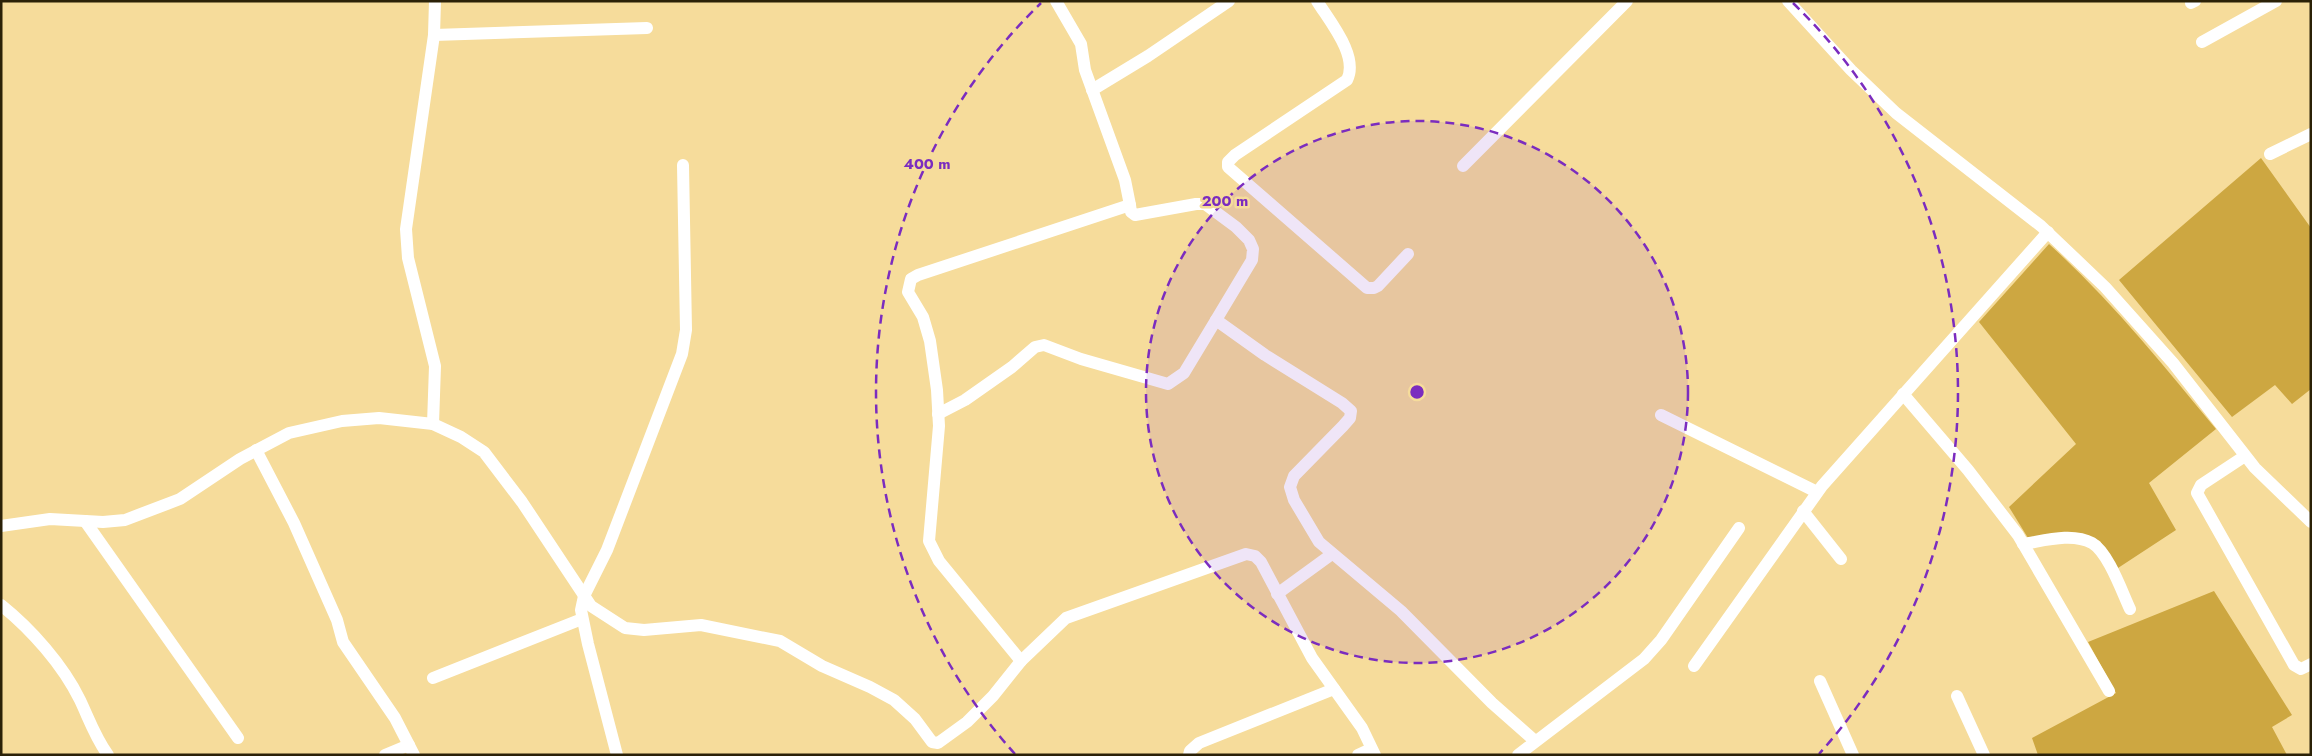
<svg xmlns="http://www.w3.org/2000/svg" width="2312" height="756" font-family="Jost,sans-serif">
	<rect width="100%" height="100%" fill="#f6dc9b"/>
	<g fill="#cda741">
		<polygon points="2261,158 2311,228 2311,389 2292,404 2275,385 2232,417 2119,280"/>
		<path d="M2049 244C2111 300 2163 365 2216 429L2149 483 2176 530 2118 568 2100 541 2073 534 2028 538 2009 507 2076 444 1979 322Z"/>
		<polygon points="2214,591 2292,715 2272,727 2287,755 2038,755 2032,738 2116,693 2088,642"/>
	</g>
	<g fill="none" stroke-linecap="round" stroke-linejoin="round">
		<g stroke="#fff" stroke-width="12">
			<path d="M1317 1C1330 22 1359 56 1347 80L1235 155 1228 162V167L1367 288H1374L1378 286 1408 254"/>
			<polyline points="1788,1 1851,70 1896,113 2041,226 2105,287 2173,363 2255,468 2311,522"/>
			<polyline points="2191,3 2195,1"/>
			<polyline points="434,35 647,28"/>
			<polyline points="2202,42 2276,1"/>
			<polyline points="1092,90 1148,56 1229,1"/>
			<polyline points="2270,154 2311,134"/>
			<polyline points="1463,166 1627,1"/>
			<polyline points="1130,205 1131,212 1135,215 1196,204 1205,204 1236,227 1249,240 1253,249 1252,260 1216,320 1265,355 1342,403 1351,411 1350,418 1343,426 1294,476 1290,487 1294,500 1319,542 1401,611 1492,703 1535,741"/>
			<polyline points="1903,394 1968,470 2018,535 2109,691"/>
			<polyline points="938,414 965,400 1012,367 1035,347 1044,345 1081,359 1168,384 1184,373 1216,320"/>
			<polyline points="1661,415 1817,492"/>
			<polyline points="433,424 435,366 408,258 406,229 434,35 435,1"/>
			<polyline points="256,450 294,523 337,620 343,642 395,718 414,755"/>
			<polyline points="2245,456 2201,485 2197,493 2294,665 2301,669 2311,664"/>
			<polyline points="1803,511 1841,559"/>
			<polyline points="85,521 238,738"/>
			<polyline points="1,526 50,519 103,522 125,520 180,499 240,459 289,433 342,421 379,418 433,424 461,437 484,452 522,502 591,606 625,628 644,630 701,625 780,641 822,666 870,687 894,700 915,719 932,742 938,743 967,722 993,696 1021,661 1066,618 1246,554 1255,556 1261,562 1312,658 1362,728 1375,755"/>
			<path d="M2023 544C2043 541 2072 532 2092 543 2108 552 2122 592 2130 609"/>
			<polyline points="1277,594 1332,554"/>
			<path d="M1 605C31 629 63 665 80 700 89 719 95 737 108 755"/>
			<polyline points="1021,661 939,561 929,541 939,426 937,390 930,341 923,317 908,292 911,279 918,275 1130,205 1125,180 1085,70 1081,44 1056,1"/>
			<polyline points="1694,666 1822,486 2048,232"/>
			<polyline points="433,678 582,619"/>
			<polyline points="1820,681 1853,755"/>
			<polyline points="1957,696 1984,755"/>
			<polyline points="385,755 409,745"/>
			<polyline points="617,755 588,644 581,610 584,596 607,550 682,354 686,330 683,165"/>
			<polyline points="1189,755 1190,751 1199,743 1334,689"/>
			<polyline points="1358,755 1371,749"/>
			<polyline points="1518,755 1644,659 1661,640 1739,528"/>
		</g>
	</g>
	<circle cx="1417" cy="392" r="271" fill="#7b2cbf" fill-opacity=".12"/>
	<g fill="none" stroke="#7b2cbf" stroke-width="2.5" stroke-dasharray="9 6">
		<circle cx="1417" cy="392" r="271"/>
		<path d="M1015 754A541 541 0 0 1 1041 3M1793 3A541 541 0 0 1 1819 754"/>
	</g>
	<circle cx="1417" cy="392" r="8" fill="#7b2cbf" stroke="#f6dc9b" stroke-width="2.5"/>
	<g font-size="15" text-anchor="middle" font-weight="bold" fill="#7b2cbf" stroke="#f6dc9b" stroke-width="5" stroke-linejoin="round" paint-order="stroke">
		<text x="927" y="169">400 m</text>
		<text x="1225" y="206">200 m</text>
	</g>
	<rect width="2312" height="756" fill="none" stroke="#2b2107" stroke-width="5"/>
</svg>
